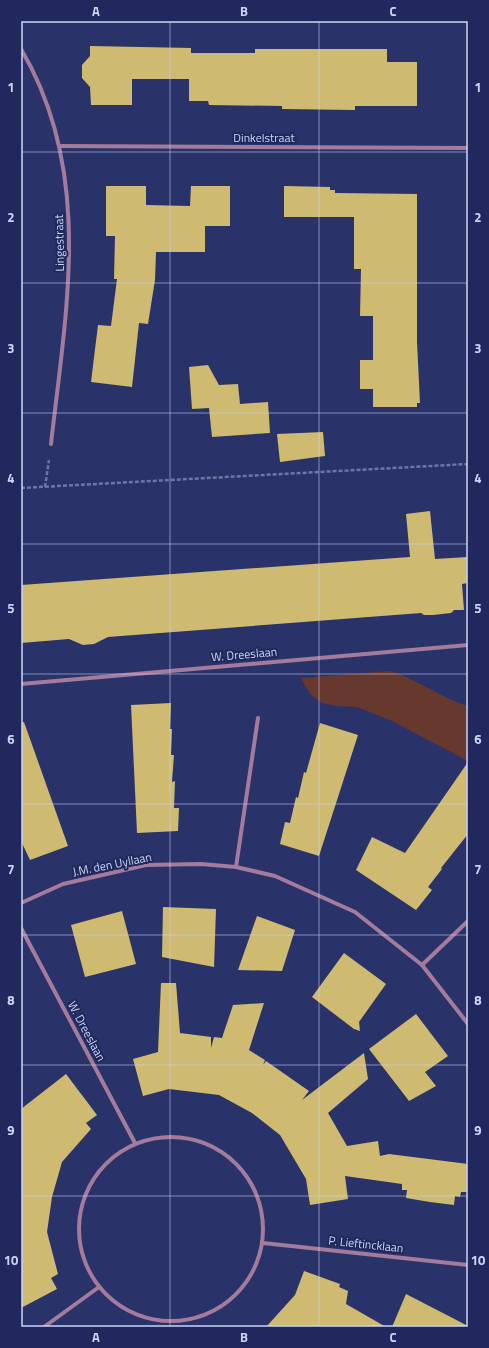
<svg xmlns="http://www.w3.org/2000/svg" width="489" height="1348" font-family="'Titillium Web',sans-serif">
	<rect width="100%" height="100%" fill="#2a3369"/>
	<path fill="#66382e" d="M390 671C418 679 440 698 468 706V761L392 721 357 707 337 706 322 703 310 694 301 678Z"/>
	<g fill="#cfba72">
		<polygon points="90,46 191,48 191,53 255,53 255,49 387,49 387,62 417,62 417,106 355,106 355,110 282,109 282,106 209,105 208,101 189,101 189,79 132,79 132,105 91,105 90,87 82,78 82,65 90,56"/>
		<polygon points="106,186 146,186 146,205 190,206 191,186 230,186 230,226 205,226 205,252 156,252 155,280 148,324 139,323 132,387 91,382 98,325 111,326 117,279 114,279 115,236 106,236"/>
		<polygon points="284,186 330,187 330,190 335,190 335,193 417,194 417,342 420,403 417,403 417,407 373,407 373,389 360,389 360,360 373,360 373,316 360,316 361,269 354,269 354,217 284,217"/>
		<polygon points="208,365 219,385 238,384 240,404 268,402 270,433 212,437 209,408 192,409 189,367"/>
		<polygon points="323,432 325,456 280,462 277,434"/>
		<polygon points="430,511 435,559 468,557 468,583 462,584 464,610 454,610 451,613 433,615 424,615 421,613 108,637 94,644 83,645 69,639 21,643 21,585 410,557 406,514"/>
		<polygon points="171,703 170,729 172,729 171,755 174,755 172,782 175,781 174,808 179,808 178,831 137,833 131,705"/>
		<polygon points="24,722 68,846 30,860 21,841 21,723"/>
		<polygon points="320,723 358,735 319,856 280,844 285,822 290,823 296,797 298,798 304,772 306,773"/>
		<polygon points="468,762 468,834 441,868 442,869 428,887 432,890 416,910 356,870 372,837 405,853"/>
		<polygon points="163,907 216,909 214,967 162,957"/>
		<polygon points="122,911 136,964 85,977 71,925"/>
		<polygon points="257,916 295,930 282,971 238,970"/>
		<polygon points="344,953 386,984 359,1022 360,1031 354,1029 312,997"/>
		<polygon points="161,983 176,983 180,1033 211,1037 211,1048 214,1037 222,1038 233,1005 264,1003 249,1050 265,1060 263,1065 266,1061 309,1091 302,1100 364,1053 368,1079 328,1113 347,1146 378,1141 380,1156 389,1154 468,1164 468,1192 461,1192 460,1197 455,1196 454,1205 430,1202 406,1198 407,1190 402,1190 402,1184 345,1176 348,1199 310,1205 306,1179 280,1135 252,1113 219,1095 169,1089 143,1096 133,1059 158,1052"/>
		<polygon points="416,1014 448,1056 425,1072 436,1086 409,1101 369,1049"/>
		<polygon points="66,1074 97,1115 86,1123 91,1129 62,1162 52,1197 47,1232 58,1274 51,1278 57,1289 21,1308 21,1109"/>
		<polygon points="304,1271 340,1284 339,1287 348,1291 346,1304 386,1327 266,1327 295,1295"/>
		<polygon points="406,1294 468,1326 468,1327 392,1327"/>
	</g>
	<g fill="none" stroke-linecap="round" stroke-linejoin="round">
		<g stroke="#6d76a4" stroke-width="2.5" stroke-dasharray="4 2" stroke-linecap="butt">
			<polyline points="45,487 49,460"/>
			<polyline points="21,488 468,464"/>
		</g>
		<g stroke="#a47b9c" stroke-width="4">
			<path d="M21 49C94 172 66 310 51 444"/>
			<polyline points="60,146 468,148"/>
			<polyline points="21,684 468,645"/>
			<polyline points="236,867 258,718"/>
			<polyline points="21,903 63,884 146,865 201,864 236,867 275,876 355,912 422,965 468,921"/>
			<polyline points="21,928 135,1143"/>
			<polyline points="422,965 468,1024"/>
			<circle cx="171" cy="1229" r="92"/>
			<polyline points="263,1243 468,1265"/>
			<polyline points="44,1327 99,1287"/>
		</g>
	</g>
	<path fill="none" stroke="#ccd5f6" stroke-width="1" stroke-opacity="0.55" d="M170 21V1327M319 21V1327M21 152H468M21 283H468M21 413H468M21 544H468M21 674H468M21 804H468M21 935H468M21 1065H468M21 1196H468"/>
	<g text-anchor="middle" dominant-baseline="central" stroke-width="4" stroke-linejoin="round" paint-order="stroke">
		<g font-size="12" fill="#ccd5f6" stroke="#21285d">
			<text x="264" y="137">Dinkelstraat</text>
			<text transform="translate(59 243) rotate(-91)">Lingestraat</text>
			<text transform="translate(244 654) rotate(-5)">W. Dreeslaan</text>
			<text transform="translate(112 864) rotate(-11)">J.M. den Uyllaan</text>
			<text transform="translate(87 1031) rotate(62)">W. Dreeslaan</text>
			<text transform="translate(366 1244) rotate(6)">P. Lieftincklaan</text>
		</g>
	</g>
	<rect width="489" height="1348" fill="none" stroke="#21285d" stroke-width="44"/>
	<rect x="22" y="22" width="445" height="1304" fill="none" stroke="#ccd5f6" stroke-width="1.5"/>
	<g font-size="13" text-anchor="middle" font-weight="bold" fill="#ccd5f6">
		<text x="96" y="16">A</text>
		<text x="244" y="16">B</text>
		<text x="393" y="16">C</text>
		<text x="11" y="92">1</text>
		<text x="478" y="92">1</text>
		<text x="11" y="222">2</text>
		<text x="478" y="222">2</text>
		<text x="11" y="353">3</text>
		<text x="478" y="353">3</text>
		<text x="11" y="483">4</text>
		<text x="478" y="483">4</text>
		<text x="11" y="613">5</text>
		<text x="478" y="613">5</text>
		<text x="11" y="744">6</text>
		<text x="478" y="744">6</text>
		<text x="11" y="874">7</text>
		<text x="478" y="874">7</text>
		<text x="11" y="1005">8</text>
		<text x="478" y="1005">8</text>
		<text x="11" y="1135">9</text>
		<text x="478" y="1135">9</text>
		<text x="11" y="1265">10</text>
		<text x="478" y="1265">10</text>
		<text x="96" y="1342">A</text>
		<text x="244" y="1342">B</text>
		<text x="393" y="1342">C</text>
	</g>
</svg>
